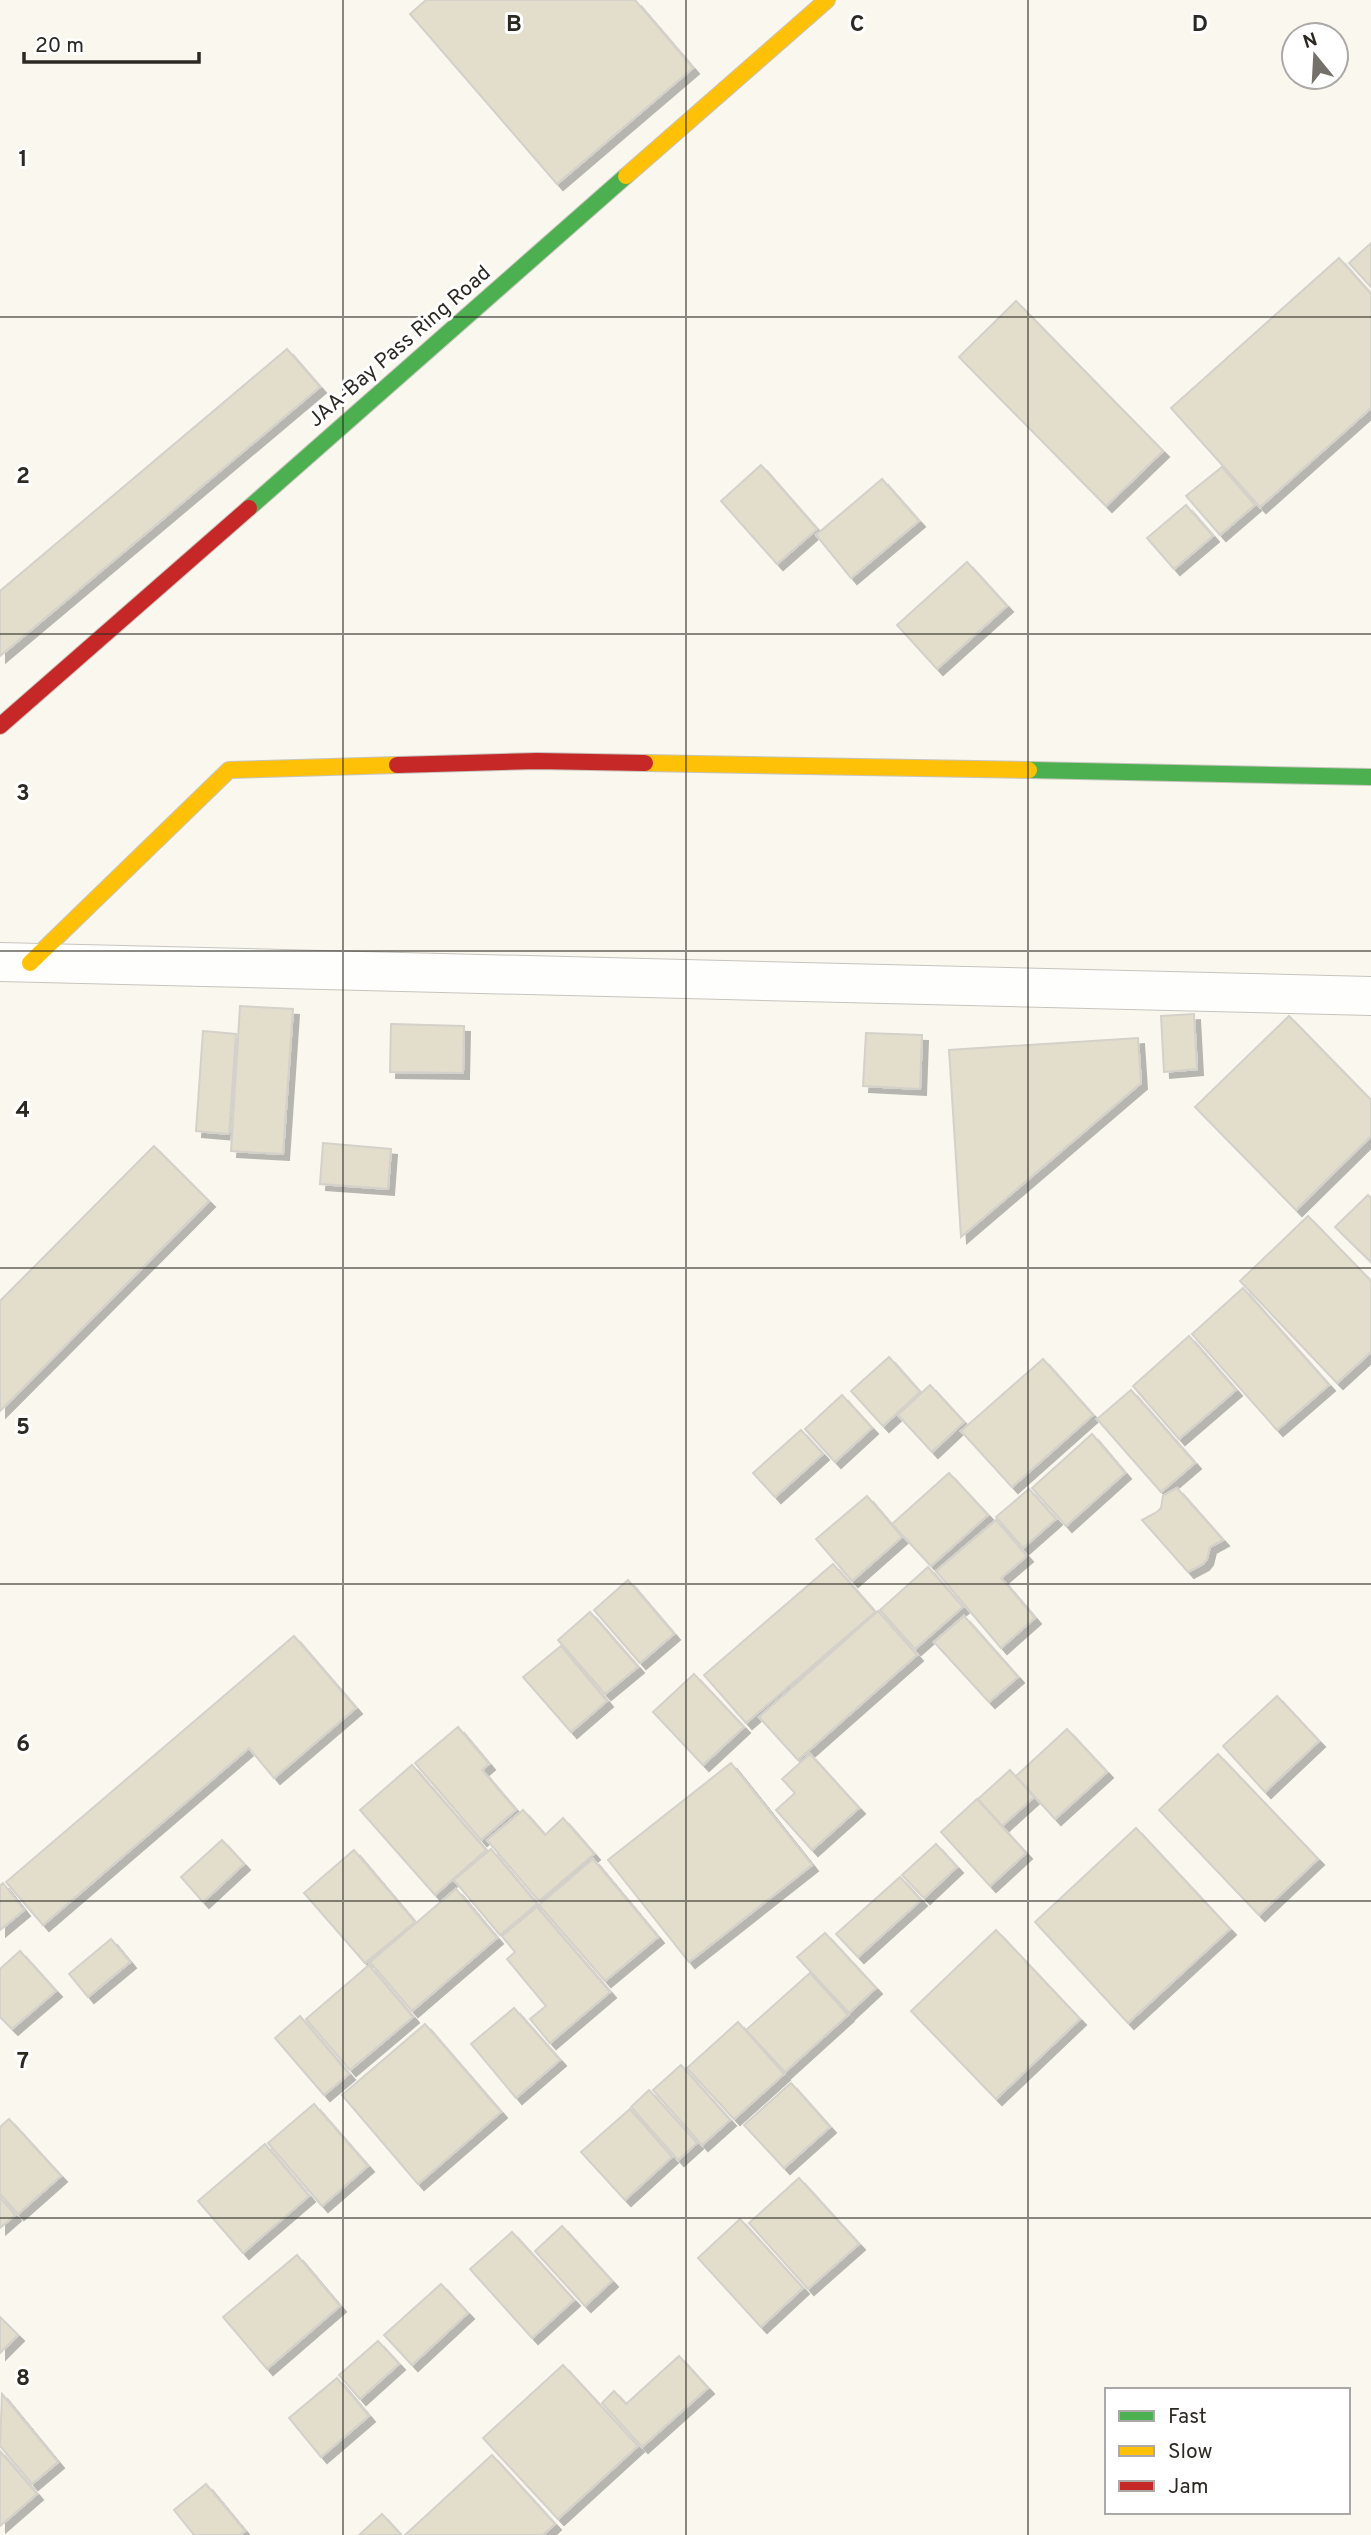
<svg xmlns="http://www.w3.org/2000/svg" width="1371" height="2535" font-family="Overpass,sans-serif">
	<defs>
		<filter id="shadow"><feDropShadow dx="6" dy="6" stdDeviation="0" flood-color="#0004"/></filter>
	</defs>
	<rect width="100%" height="100%" fill="#faf7ef"/>
	<g fill="#e3ddcc" stroke="#d4d1ca" stroke-width="2" filter="url(#shadow)">
		<polygon points="426,0 635,0 693,68 557,184 410,14"/>
		<polygon points="1371,243 1371,287 1349,263"/>
		<polygon points="1339,258 1371,294 1371,408 1260,507 1171,408"/>
		<polygon points="1016,301 1163,451 1106,506 959,357"/>
		<polygon points="287,349 320,387 0,656 0,591"/>
		<polygon points="761,465 817,529 777,564 721,501"/>
		<polygon points="1222,467 1255,505 1220,535 1186,496"/>
		<polygon points="882,479 919,521 851,578 816,535"/>
		<polygon points="1186,505 1213,536 1174,569 1147,538"/>
		<polygon points="967,562 1007,606 937,669 897,625"/>
		<polygon points="240,1006 293,1009 283,1154 231,1151"/>
		<polygon points="1194,1014 1197,1069 1164,1072 1161,1016"/>
		<polygon points="1289,1016 1371,1100 1371,1136 1296,1210 1195,1107"/>
		<polygon points="391,1024 464,1026 463,1073 390,1072"/>
		<polygon points="203,1031 236,1034 229,1134 196,1131"/>
		<polygon points="866,1033 922,1035 920,1089 863,1086"/>
		<polygon points="1138,1038 1141,1083 961,1237 949,1050"/>
		<polygon points="323,1143 391,1149 388,1189 320,1184"/>
		<polygon points="154,1146 209,1201 0,1411 0,1301"/>
		<polygon points="1368,1195 1371,1198 1371,1262 1335,1227"/>
		<polygon points="1308,1216 1371,1281 1371,1352 1337,1383 1240,1281"/>
		<polygon points="1243,1288 1329,1385 1277,1430 1192,1334"/>
		<polygon points="1189,1336 1236,1390 1179,1439 1133,1386"/>
		<polygon points="889,1357 920,1392 883,1426 851,1391"/>
		<polygon points="1043,1359 1093,1415 1012,1487 961,1431"/>
		<polygon points="930,1385 964,1422 932,1452 898,1415"/>
		<polygon points="1131,1390 1195,1463 1161,1492 1097,1419"/>
		<polygon points="842,1395 872,1428 835,1462 805,1429"/>
		<polygon points="801,1430 823,1454 775,1497 753,1473"/>
		<polygon points="1092,1434 1125,1473 1066,1526 1032,1488"/>
		<polygon points="949,1473 988,1515 931,1566 892,1524"/>
		<polygon points="1177,1488 1223,1540 1210,1547 1207,1559 1203,1564 1188,1572 1142,1520 1157,1512 1161,1508 1163,1496"/>
		<polygon points="1029,1489 1056,1519 1023,1548 996,1517"/>
		<polygon points="867,1496 902,1537 852,1581 816,1539"/>
		<polygon points="996,1520 1027,1556 1001,1578 1035,1618 1001,1648 936,1571"/>
		<polygon points="833,1564 875,1612 746,1723 704,1675"/>
		<polygon points="928,1567 963,1607 915,1649 880,1610"/>
		<polygon points="628,1580 674,1634 640,1663 594,1610"/>
		<polygon points="878,1611 917,1655 798,1760 759,1717"/>
		<polygon points="590,1612 638,1667 605,1694 558,1640"/>
		<polygon points="964,1616 1018,1677 989,1702 934,1642"/>
		<polygon points="294,1636 356,1708 274,1778 249,1748 43,1925 6,1882"/>
		<polygon points="561,1646 607,1701 571,1732 523,1677"/>
		<polygon points="694,1674 744,1727 703,1765 653,1712"/>
		<polygon points="1277,1696 1319,1741 1265,1792 1223,1746"/>
		<polygon points="458,1727 489,1764 482,1770 516,1810 481,1840 415,1763"/>
		<polygon points="1067,1729 1107,1772 1055,1819 1016,1776"/>
		<polygon points="810,1754 859,1808 812,1850 776,1810 795,1793 782,1779"/>
		<polygon points="1218,1754 1318,1859 1259,1915 1159,1810"/>
		<polygon points="731,1763 812,1865 689,1962 608,1860"/>
		<polygon points="412,1765 486,1850 435,1895 360,1810"/>
		<polygon points="1010,1770 1034,1797 1002,1826 978,1799"/>
		<polygon points="977,1799 1026,1853 990,1886 941,1832"/>
		<polygon points="523,1810 545,1835 563,1818 594,1854 539,1901 487,1840"/>
		<polygon points="1136,1828 1230,1929 1128,2023 1035,1922"/>
		<polygon points="222,1840 244,1864 203,1902 181,1877"/>
		<polygon points="936,1844 957,1867 924,1898 902,1875"/>
		<polygon points="491,1849 537,1904 500,1935 454,1880"/>
		<polygon points="354,1850 415,1922 365,1963 304,1893"/>
		<polygon points="593,1859 658,1937 605,1981 539,1905"/>
		<polygon points="900,1877 921,1900 858,1957 836,1934"/>
		<polygon points="3,1883 24,1910 0,1930 0,1886"/>
		<polygon points="456,1889 497,1938 412,2011 370,1962"/>
		<polygon points="537,1907 610,1992 550,2043 530,2019 546,2006 507,1959 515,1952 502,1936"/>
		<polygon points="996,1930 1080,2019 996,2099 911,2011"/>
		<polygon points="825,1933 876,1988 849,2013 797,1957"/>
		<polygon points="111,1939 130,1962 88,1997 69,1974"/>
		<polygon points="20,1951 56,1991 12,2029 0,2017 0,1969"/>
		<polygon points="369,1965 413,2017 350,2070 306,2019"/>
		<polygon points="810,1973 848,2015 785,2072 746,2030"/>
		<polygon points="514,2008 560,2060 516,2098 471,2044"/>
		<polygon points="300,2016 349,2074 324,2095 275,2038"/>
		<polygon points="738,2022 784,2074 734,2119 687,2068"/>
		<polygon points="425,2024 501,2112 418,2184 342,2095"/>
		<polygon points="681,2065 730,2120 702,2145 653,2090"/>
		<polygon points="791,2083 830,2127 784,2168 744,2125"/>
		<polygon points="649,2090 697,2143 678,2160 631,2107"/>
		<polygon points="314,2104 368,2166 322,2206 268,2143"/>
		<polygon points="630,2109 672,2157 625,2200 581,2152"/>
		<polygon points="9,2119 61,2176 18,2214 0,2194 0,2127"/>
		<polygon points="265,2144 309,2196 243,2253 198,2201"/>
		<polygon points="799,2178 859,2244 808,2289 749,2223"/>
		<polygon points="0,2197 15,2215 0,2228"/>
		<polygon points="740,2219 803,2288 761,2327 698,2258"/>
		<polygon points="562,2226 612,2281 585,2306 535,2251"/>
		<polygon points="512,2232 574,2300 532,2338 470,2269"/>
		<polygon points="297,2255 340,2306 267,2369 223,2317"/>
		<polygon points="441,2284 468,2313 412,2365 384,2335"/>
		<polygon points="0,2317 18,2335 0,2353"/>
		<polygon points="378,2341 399,2364 360,2399 339,2375"/>
		<polygon points="679,2356 708,2388 642,2447 602,2403 614,2391 626,2404"/>
		<polygon points="563,2365 638,2446 558,2519 483,2438"/>
		<polygon points="337,2378 369,2416 321,2457 289,2418"/>
		<polygon points="2,2394 58,2462 32,2484 0,2446"/>
		<polygon points="0,2451 37,2494 0,2526"/>
		<polygon points="492,2455 555,2524 543,2535 405,2535"/>
		<polygon points="206,2484 245,2531 240,2535 194,2535 174,2510"/>
		<polygon points="382,2514 401,2535 359,2535"/>
	</g>
	<g fill="none" stroke-linecap="round" stroke-linejoin="round">
		<defs>
			<polyline id="street" points="0,962 1371,996"/>
			<g id="fast">
				<polyline points="249,508 626,176"/>
				<polyline points="1029,770 1371,777"/>
			</g>
			<g id="slow">
				<polyline points="626,176 827,0"/>
				<polyline points="645,763 1029,770"/>
				<polyline points="30,963 229,770 397,765"/>
			</g>
			<g id="jam">
				<polyline points="0,726 249,508"/>
				<polyline points="397,765 537,761 645,763"/>
			</g>
		</defs>
		<use href="#street" stroke="#c6c4bd" stroke-width="40"/>
		<use href="#fast" stroke="#c6c4bd" stroke-width="18"/>
		<use href="#slow" stroke="#c6c4bd" stroke-width="18"/>
		<use href="#jam" stroke="#c6c4bd" stroke-width="18"/>
		<use href="#street" stroke="#fefefd" stroke-width="38"/>
		<use href="#fast" stroke="#4caf50" stroke-width="16"/>
		<use href="#slow" stroke="#ffc107" stroke-width="16"/>
		<use href="#jam" stroke="#c62828" stroke-width="16"/>
	</g>
	<path fill="none" stroke="#2c2923" stroke-width="2" stroke-opacity="0.55" d="M343 0V2535M686 0V2535M1028 0V2535M0 317H1371M0 634H1371M0 951H1371M0 1268H1371M0 1584H1371M0 1901H1371M0 2218H1371"/>
	<g text-anchor="middle" dominant-baseline="central" stroke-width="6" stroke-linejoin="round" paint-order="stroke">
		<g font-size="21" fill="#2c2923" stroke="#fff">
			<text transform="translate(400 347) rotate(-41)">JAA-Bay Pass Ring Road</text>
		</g>
	</g>
	<g font-size="23" text-anchor="middle" font-weight="bold" fill="#2c2923" stroke="#fff" stroke-width="6" stroke-linejoin="round" paint-order="stroke">
		<text x="514" y="31">B</text>
		<text x="857" y="31">C</text>
		<text x="1200" y="31">D</text>
		<text x="23" y="166">1</text>
		<text x="23" y="483">2</text>
		<text x="23" y="800">3</text>
		<text x="23" y="1117">4</text>
		<text x="23" y="1434">5</text>
		<text x="23" y="1751">6</text>
		<text x="23" y="2068">7</text>
		<text x="23" y="2385">8</text>
	</g>
	<rect x="1105" y="2388" width="245" height="126" fill="#ffffff" stroke="#aba9a7" stroke-width="2"/>
	<rect x="1119" y="2411" width="35" height="10" fill="#4caf50" stroke="#aba9a7" stroke-width="2"/>
	<text x="1168" y="2423" font-size="21" fill="#2c2923">Fast</text>
	<rect x="1119" y="2446" width="35" height="10" fill="#ffc107" stroke="#aba9a7" stroke-width="2"/>
	<text x="1168" y="2458" font-size="21" fill="#2c2923">Slow</text>
	<rect x="1119" y="2481" width="35" height="10" fill="#c62828" stroke="#aba9a7" stroke-width="2"/>
	<text x="1168" y="2493" font-size="21" fill="#2c2923">Jam</text>
	<g transform="translate(1315 56) rotate(342)"><circle r="33" fill="#ffffff" stroke="#aba9a7" stroke-width="2"/>
	<path d="M0-5L12 26L0 18L-12 26Z" fill="#74716a"/>
	<text y="-10" font-size="19" font-weight="bold" text-anchor="middle" fill="#2c2923">N</text>
	</g>
	<path d="M24 52v10h175v-10" fill="none" stroke="#2c2923" stroke-width="3.5"/>
	<text x="35" y="52" font-size="21" fill="#2c2923" stroke="#ffffff" stroke-width="5" paint-order="stroke">20 m</text>
</svg>
